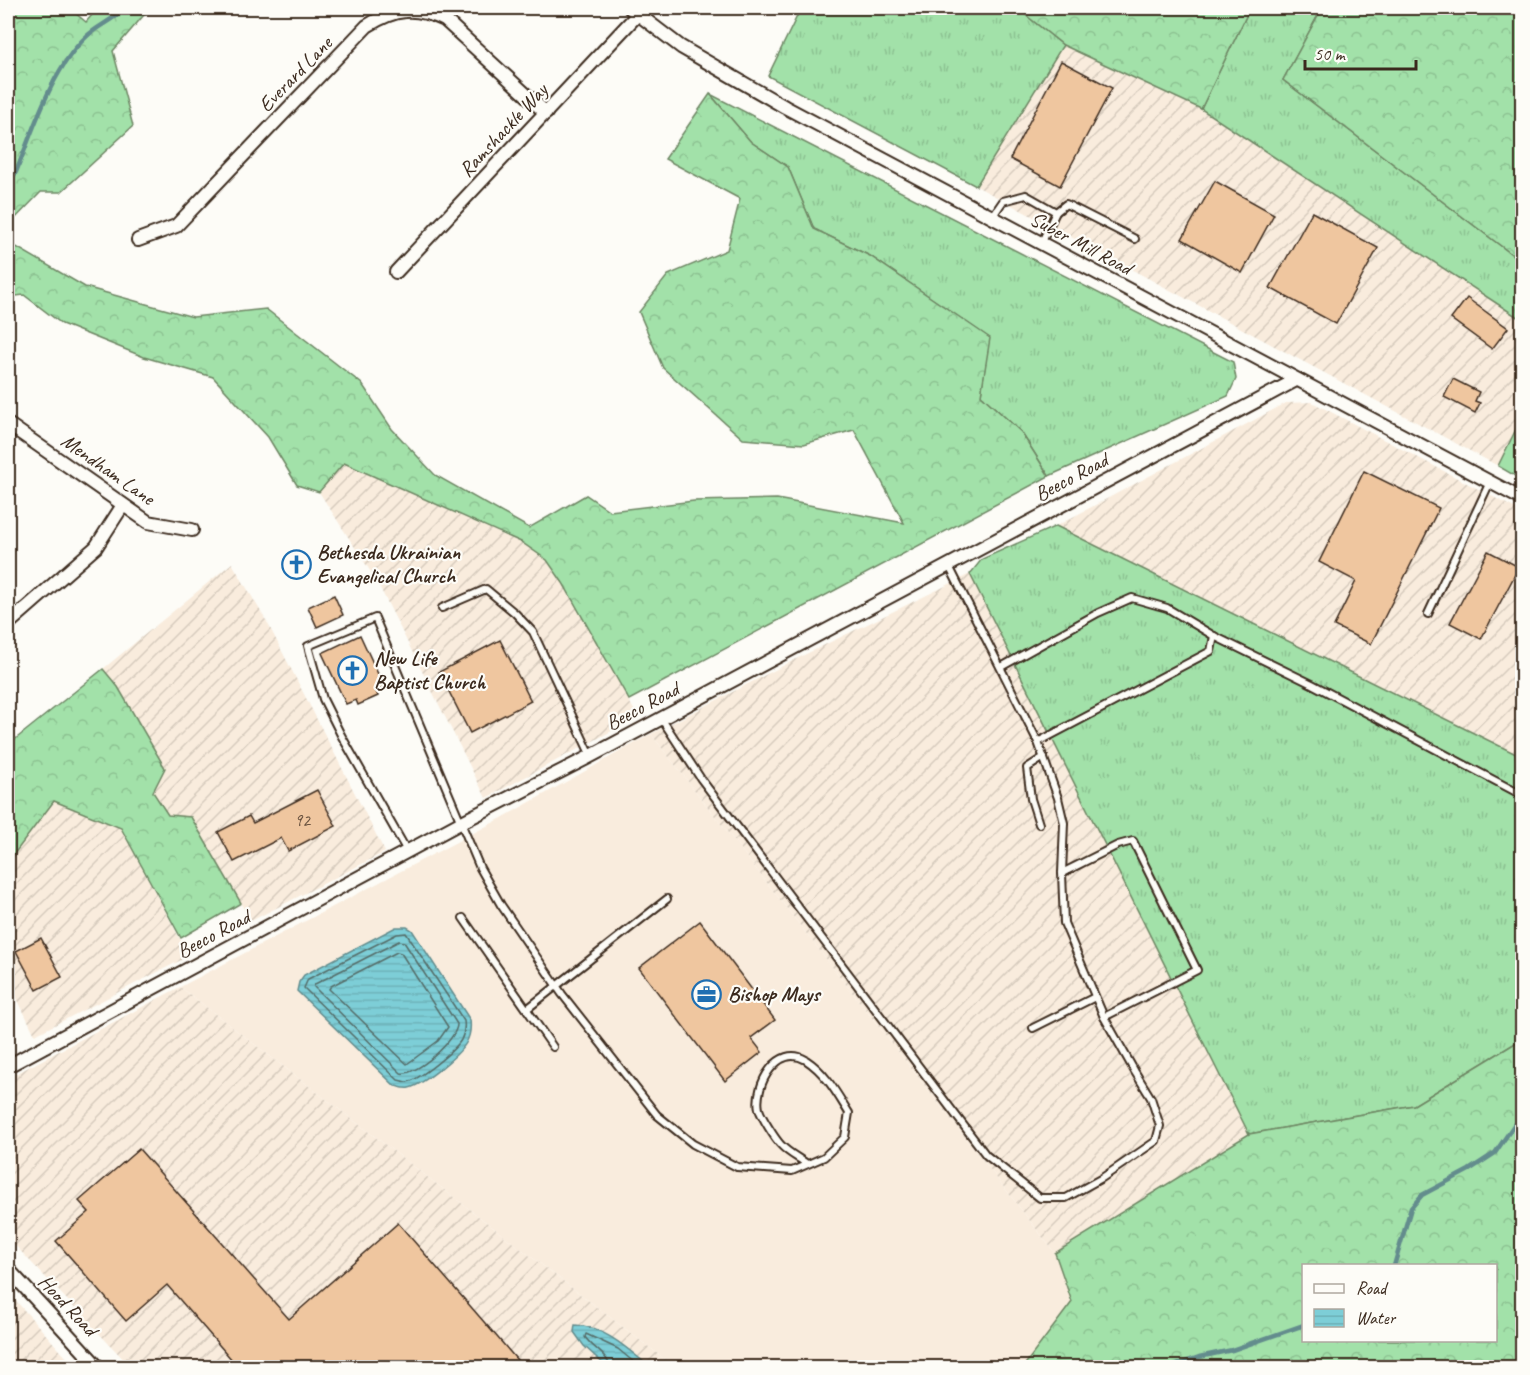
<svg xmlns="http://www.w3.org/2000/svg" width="1530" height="1375" font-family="Caveat,sans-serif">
	<defs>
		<pattern id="industrial-furrows" width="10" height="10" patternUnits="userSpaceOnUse" patternTransform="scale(1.5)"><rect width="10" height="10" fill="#f9ecdd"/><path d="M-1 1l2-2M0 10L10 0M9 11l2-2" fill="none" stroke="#d6cbbd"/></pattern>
		<pattern id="grass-tufts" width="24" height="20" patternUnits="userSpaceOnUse" patternTransform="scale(1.5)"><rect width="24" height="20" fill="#a2e1a9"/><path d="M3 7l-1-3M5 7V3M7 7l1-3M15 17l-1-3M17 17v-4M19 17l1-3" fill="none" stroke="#8cc191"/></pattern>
		<pattern id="forest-crowns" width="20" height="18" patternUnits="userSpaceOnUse" patternTransform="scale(1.5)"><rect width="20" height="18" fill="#a2e1a9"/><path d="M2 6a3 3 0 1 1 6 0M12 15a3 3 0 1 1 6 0" fill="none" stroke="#8cc191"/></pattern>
		<pattern id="water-rules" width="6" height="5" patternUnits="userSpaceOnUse" patternTransform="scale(1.5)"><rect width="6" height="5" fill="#7dced7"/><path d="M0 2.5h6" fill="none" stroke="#6db1b8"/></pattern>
	</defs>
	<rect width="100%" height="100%" fill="#fdfcf7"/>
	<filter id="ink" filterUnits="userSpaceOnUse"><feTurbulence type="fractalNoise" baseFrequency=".0167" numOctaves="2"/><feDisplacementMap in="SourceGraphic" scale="12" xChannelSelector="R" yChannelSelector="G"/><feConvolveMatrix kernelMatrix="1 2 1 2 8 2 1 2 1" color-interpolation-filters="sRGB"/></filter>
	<g filter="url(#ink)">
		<polygon fill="#f9ecdd" points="651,734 1055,1253 1072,1302 1023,1367 675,1367 180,987 502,818"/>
		<g fill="url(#industrial-furrows)">
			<polygon points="1063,45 1201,109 1522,320 1522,417 1498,466 976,186"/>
			<polygon points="1312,402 1522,512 1522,757 1056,526 1286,403"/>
			<polygon points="344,463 521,542 547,560 563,583 638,717 486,798 376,580 319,492"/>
			<polygon points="232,563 267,622 385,852 251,921 191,817 168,816 152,792 165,768 118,687 103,669"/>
			<polygon points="970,574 1249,1134 1055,1253 651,734 806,654"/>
			<polygon points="54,801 121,828 189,956 35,1035 8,980 8,862"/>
			<polygon points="180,987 675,1367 131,1367 8,1238 8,1078"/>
			<polygon points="8,1292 75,1367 8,1367"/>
		</g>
		<g fill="url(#grass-tufts)" stroke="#6e8664" stroke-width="1.5">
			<polygon points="801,8 1017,8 1063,45 976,186 768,76"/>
			<polygon points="1250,8 1322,8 1283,80 1522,262 1522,320 1201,109"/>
			<polygon points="710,94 1233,362 1236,379 1228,396 1049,476 1021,432 981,395 989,338 870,256 814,229 788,167 751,142"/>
			<polygon points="1522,417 1522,480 1498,466"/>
			<polygon points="1056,526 1522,757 1522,1039 1414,1105 1249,1134 970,574 982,559"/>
		</g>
		<g fill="url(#forest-crowns)" stroke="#6e8664" stroke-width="1.5" fill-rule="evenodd">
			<polygon points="8,8 69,8 86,22 98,8 150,8 113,51 133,126 61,192 41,192 8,226"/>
			<polygon points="1017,8 1250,8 1201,109 1063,45"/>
			<polygon points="1322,8 1522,8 1522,262 1283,80"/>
			<polygon points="710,94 751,142 788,167 814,229 870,256 990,338 981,395 1021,432 1049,476 629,700 563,583 547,560 521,542 344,463 319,492 297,485 268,437 213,377 144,357 62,324 24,295 8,297 8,242 85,287 193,317 266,309 362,384 392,429 435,475 529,528 586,495 610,511 694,501 777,499 904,523 854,430 804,444 743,439 663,368 639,312 668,275 727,250 740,199 665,159"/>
			<polygon points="103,669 118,687 165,768 153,792 168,815 191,817 241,903 181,938 121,828 54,801 8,862 8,745"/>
			<path d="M1522 1039V1367H1023L1072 1302 1055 1253 1249 1134 1414 1105ZM1304 1266H1496V1340H1304Z"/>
		</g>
		<g fill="url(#water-rules)" stroke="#638c8d" stroke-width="1.5">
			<path d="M396 927H407L412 930 470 1020C471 1028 470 1036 466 1043 459 1055 423 1085 409 1088 405 1089 400 1087 395 1086L297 991 299 982 304 975Z"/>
			<path d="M575 1325C604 1326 629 1350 650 1367H607L584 1346 574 1332Z"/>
		</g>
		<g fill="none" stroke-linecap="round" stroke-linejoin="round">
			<g stroke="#556c68" stroke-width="1.5">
				<path d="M406 933 464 1021C465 1028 464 1034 461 1040 455 1050 418 1081 407 1082 405 1082 399 1080 398 1080L304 988 308 979 397 934Z"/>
				<path d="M399 941 404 942 457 1024C458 1039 415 1077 401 1073L314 987 315 984Z"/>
				<polygon points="397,952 401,953 448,1027 438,1041 407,1064 329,989 331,986"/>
				<path d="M610 1368C609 1355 592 1348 585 1337L586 1334 618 1349 641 1368"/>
			</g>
			<g stroke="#638c8d" stroke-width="4.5">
				<path d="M8 184 16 172C34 128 52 68 87 36 99 25 114 20 124 8"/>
				<polyline points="1394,1266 1411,1208 1422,1195 1469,1170 1495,1153 1514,1125 1522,1120"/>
				<polyline points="1168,1368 1199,1357 1232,1350 1304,1325"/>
			</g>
		</g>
		<g fill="#efc69f" stroke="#3b2a1e" stroke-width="1.5">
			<polygon points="1061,61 1112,88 1060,186 1010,159"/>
			<polygon points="1215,181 1274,214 1242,273 1182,239"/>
			<polygon points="1312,212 1378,248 1336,324 1270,288"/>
			<polygon points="1467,298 1508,328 1492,349 1451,319"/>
			<polygon points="1453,379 1479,392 1475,401 1480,403 1475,413 1444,397"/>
			<polygon points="1364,471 1439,508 1371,644 1334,626 1356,581 1319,562"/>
			<polygon points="1488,551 1519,567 1481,639 1450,623"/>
			<polygon points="334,595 343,615 317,627 308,607"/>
			<polygon points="360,635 384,687 376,691 378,696 358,705 356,700 346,704 322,653"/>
			<polygon points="500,640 531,701 470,733 439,672"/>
			<polygon points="317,790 336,826 288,851 281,838 234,862 218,832 249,816 253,823"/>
			<polygon points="700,921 775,1020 751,1038 762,1052 725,1081 639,968"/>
			<polygon points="41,938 62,977 37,990 16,951"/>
			<polygon points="139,1149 289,1319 398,1223 524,1368 239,1368 167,1285 126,1321 56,1241 89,1212 79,1201"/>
		</g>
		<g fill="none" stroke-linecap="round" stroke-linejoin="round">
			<defs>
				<g id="service">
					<polyline points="1056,212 1066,204 1135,239"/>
					<polyline points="992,217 1003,201 1026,195 1056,212 1041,244"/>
					<polyline points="442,608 486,589 515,613 533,632 591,756"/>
					<polyline points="1428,614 1490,482"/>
					<polyline points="1001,667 1098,613 1132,598 1167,608 1214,636 1312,684 1522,795"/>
					<polyline points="661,718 701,779 986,1155 1040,1198 1066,1198 1102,1178 1156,1141 1160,1126 1151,1098 1135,1072 1104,1017 1064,923 1062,873 1064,823 1058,798 1038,742 949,566"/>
					<polyline points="1038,742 1211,651 1214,636"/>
					<polyline points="1039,824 1031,799 1027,768 1044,757"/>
					<path d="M407 851 341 735 323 699 308 646 375 618 480 868 501 905 562 994 657 1115 693 1144 737 1167 792 1171 824 1157 845 1137 849 1113C837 1094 826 1073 806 1060 778 1043 754 1085 759 1109 761 1116 775 1139 781 1145 788 1153 799 1158 807 1164"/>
					<polyline points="1062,873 1118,845 1133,841 1197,970 1104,1017"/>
					<polyline points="463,918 553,1047"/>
					<polyline points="527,1009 667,899"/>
					<polyline points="1033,1028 1095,997"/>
				</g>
				<g id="minor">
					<polyline points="630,8 681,47 785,107 1522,499"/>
					<path d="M138 240 176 226 367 26C395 8 415 6 445 20L546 113"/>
					<polyline points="396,272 638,14"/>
					<polyline points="8,424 148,522 192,530"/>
					<polyline points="8,624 96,547 123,505"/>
					<polyline points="8,1066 460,823 591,756 1296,380"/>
					<polyline points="8,1269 99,1368"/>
				</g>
			</defs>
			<use href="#service" stroke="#3b2a1e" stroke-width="10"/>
			<use href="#minor" stroke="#3b2a1e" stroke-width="16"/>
			<use href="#service" stroke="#fdfcf7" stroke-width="6"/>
			<use href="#minor" stroke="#fdfcf7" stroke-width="12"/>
		</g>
	</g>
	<defs>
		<symbol id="church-ring" viewBox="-11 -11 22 22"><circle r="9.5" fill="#fdfcf7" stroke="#1f6fb2" stroke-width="1.5"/><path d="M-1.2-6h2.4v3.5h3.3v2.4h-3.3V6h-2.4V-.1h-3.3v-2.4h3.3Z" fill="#1f6fb2"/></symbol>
		<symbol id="office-ring" viewBox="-11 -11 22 22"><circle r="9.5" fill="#fdfcf7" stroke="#1f6fb2" stroke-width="1.5"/><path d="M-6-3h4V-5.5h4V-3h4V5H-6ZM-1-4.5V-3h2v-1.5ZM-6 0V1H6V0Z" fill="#1f6fb2"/></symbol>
	</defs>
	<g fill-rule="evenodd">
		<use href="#church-ring" x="280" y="548" width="33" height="33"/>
		<use href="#church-ring" x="336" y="654" width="33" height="33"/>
		<use href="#office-ring" x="690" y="978" width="33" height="33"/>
	</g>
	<g text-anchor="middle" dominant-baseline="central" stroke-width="4.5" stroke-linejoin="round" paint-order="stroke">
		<g font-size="18" fill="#68513e">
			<text x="302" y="820">92</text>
		</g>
		<g font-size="21" fill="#3b2a1e" stroke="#fdfcf7">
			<text transform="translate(295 74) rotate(-46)">Everard Lane</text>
			<text transform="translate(503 130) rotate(-47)">Ramshackle Way</text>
			<text transform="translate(1081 243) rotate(28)">Suber Mill Road</text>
			<text transform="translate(108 469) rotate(35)">Mendham Lane</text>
			<text transform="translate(1071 477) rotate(-28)">Beeco Road</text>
			<text transform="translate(642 706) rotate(-28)">Beeco Road</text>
			<text transform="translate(213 934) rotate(-28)">Beeco Road</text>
			<text transform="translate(68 1305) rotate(47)">Hood Road</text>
		</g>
		<g font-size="21" font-weight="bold" fill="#3b2a1e" stroke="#fdfcf7" text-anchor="start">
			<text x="317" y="552">Bethesda Ukrainian<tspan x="317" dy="24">Evangelical Church</tspan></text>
			<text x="374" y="658">New Life<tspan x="374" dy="24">Baptist Church</tspan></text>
			<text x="728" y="994">Bishop Mays</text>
		</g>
	</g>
	<rect width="1530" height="1375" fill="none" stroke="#fdfcf7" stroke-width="30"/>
	<rect x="15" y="15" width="1500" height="1345" fill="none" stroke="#3b2a1e" stroke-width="2" filter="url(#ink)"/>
	<rect x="1302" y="1264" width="195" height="78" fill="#fdfcf7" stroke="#afa8a0" stroke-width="1.5"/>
	<rect x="1314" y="1284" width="30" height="9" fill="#fdfcf7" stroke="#afa8a0" stroke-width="1.5"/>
	<text x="1356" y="1294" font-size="18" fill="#3b2a1e">Road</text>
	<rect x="1314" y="1309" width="30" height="18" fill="url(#water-rules)" stroke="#afa8a0" stroke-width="1.5"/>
	<text x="1356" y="1324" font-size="18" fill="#3b2a1e">Water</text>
	<path d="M1305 60v9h111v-9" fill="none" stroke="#3b2a1e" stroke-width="3"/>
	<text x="1314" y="60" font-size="18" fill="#3b2a1e" stroke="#fdfcf7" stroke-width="4.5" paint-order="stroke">50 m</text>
</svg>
